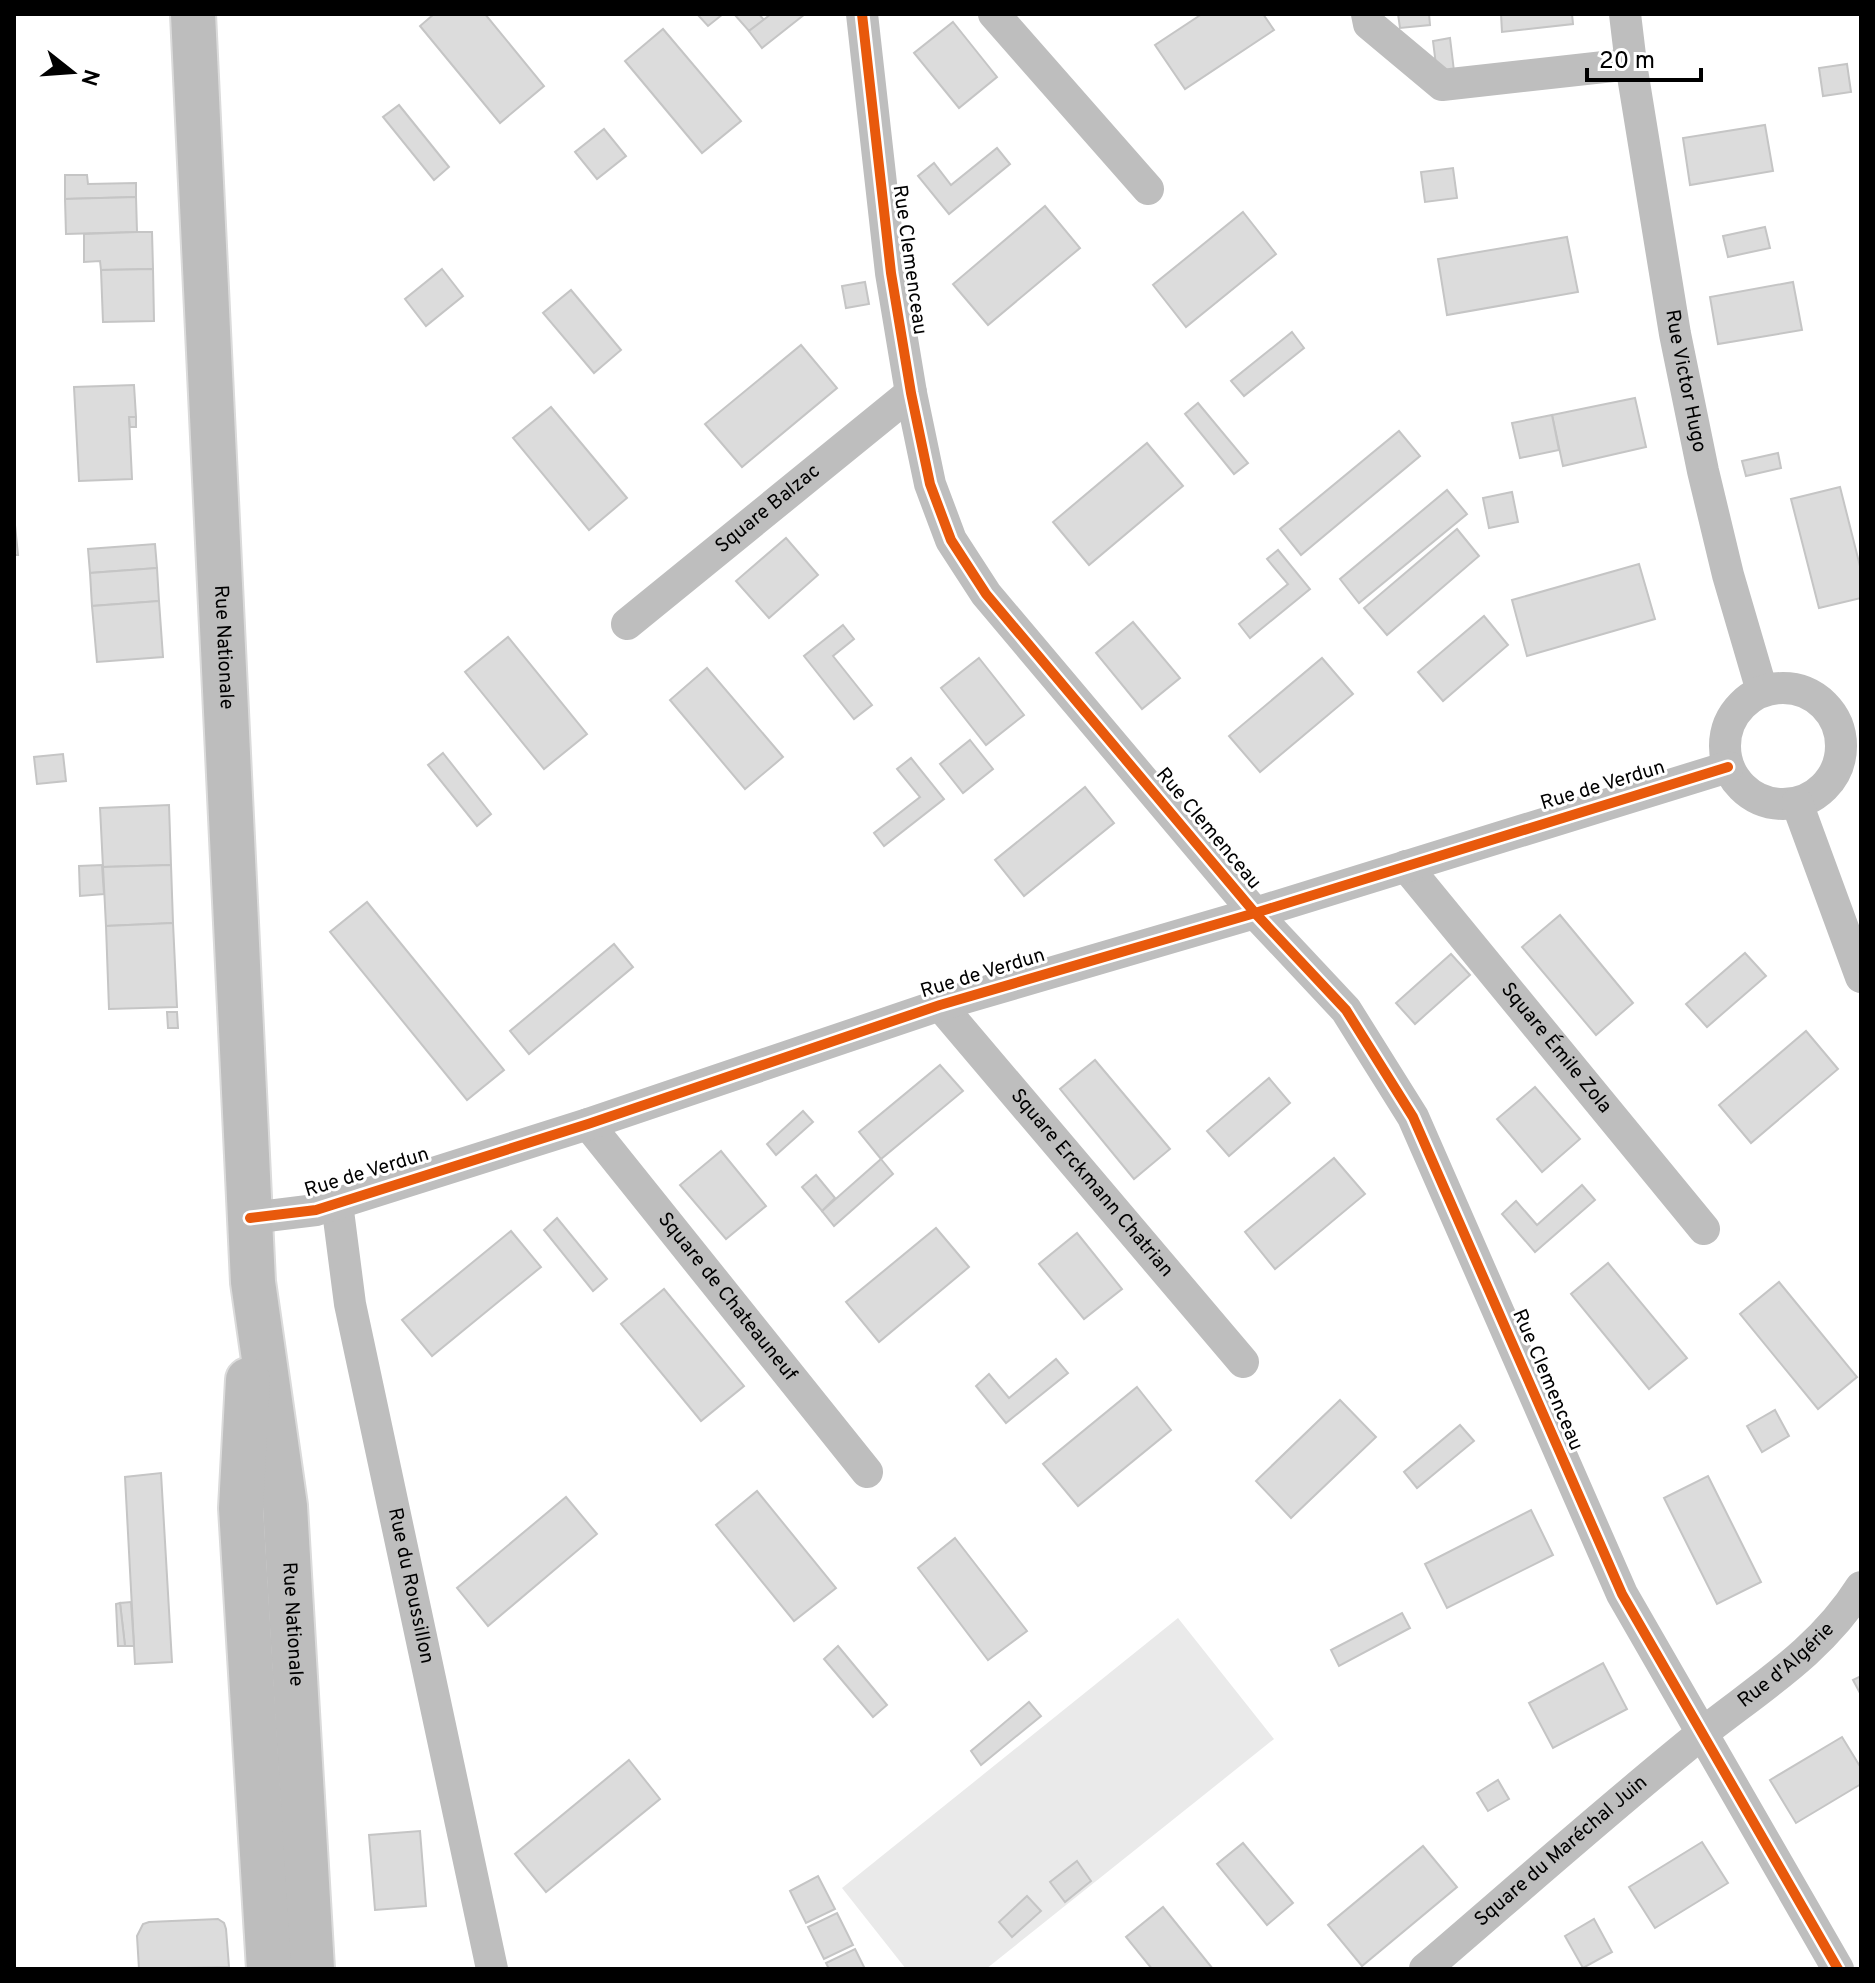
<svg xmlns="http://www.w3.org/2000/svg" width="1875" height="1983" font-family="Overpass,sans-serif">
	<rect width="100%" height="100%" fill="#fff"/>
	<polygon fill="#eaeaea" points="1178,1618 1274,1739 986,1969 906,1969 842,1888"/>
	<g fill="#dcdcdc" stroke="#c5c5c5" stroke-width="2">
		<polygon points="434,14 485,14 544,86 500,123 420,26"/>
		<polygon points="697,14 723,14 708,26"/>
		<polygon points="734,14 759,14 764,20 749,31"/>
		<polygon points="771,14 805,14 762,48 749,31"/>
		<polygon points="1202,14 1263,14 1274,30 1185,89 1155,45"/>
		<polygon points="1398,14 1429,14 1430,25 1400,28"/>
		<polygon points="1501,14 1572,14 1573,24 1502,32"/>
		<polygon points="953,22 997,77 959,108 914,53"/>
		<polygon points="663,29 741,121 702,153 625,61"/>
		<polygon points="1450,38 1454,71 1437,73 1433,41"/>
		<polygon points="1847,64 1851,92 1823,96 1819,68"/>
		<polygon points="399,105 449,167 434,180 383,117"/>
		<polygon points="1765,125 1773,171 1690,185 1683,138"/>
		<polygon points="604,129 626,156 597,179 575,152"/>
		<polygon points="997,148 1010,164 949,214 918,176 934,163 951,185"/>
		<polygon points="1453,168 1457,198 1425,202 1421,172"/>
		<polygon points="65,175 87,175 88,184 136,183 136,197 65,199"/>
		<polygon points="136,197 137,232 66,234 65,199"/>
		<polygon points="1045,206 1080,248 988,325 953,284"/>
		<polygon points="1243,212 1276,254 1186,327 1153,285"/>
		<polygon points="1765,227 1770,248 1728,257 1723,236"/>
		<polygon points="137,232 152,232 153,269 101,270 100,261 84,262 84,234"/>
		<polygon points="1567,237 1578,292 1447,315 1438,259"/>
		<polygon points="153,269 154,321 103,322 101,270"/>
		<polygon points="442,269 463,296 426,326 405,299"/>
		<polygon points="865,282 869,304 846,308 842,286"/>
		<polygon points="1793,282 1802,330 1718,344 1710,297"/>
		<polygon points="571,290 621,350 594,373 543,313"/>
		<polygon points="1292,332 1304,348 1244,396 1231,381"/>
		<polygon points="801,345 837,388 742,467 705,424"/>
		<polygon points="134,385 136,417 129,417 132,479 79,481 74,387"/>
		<polygon points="1635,398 1646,447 1563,466 1552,415"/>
		<polygon points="1198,403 1248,463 1234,474 1185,414"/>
		<polygon points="551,407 627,498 589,530 513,438"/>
		<polygon points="1552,415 1559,450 1520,458 1512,423"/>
		<polygon points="129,417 136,417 136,427 130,427"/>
		<polygon points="1399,431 1420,456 1301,555 1280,529"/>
		<polygon points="1147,443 1183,486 1089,565 1053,522"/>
		<polygon points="1778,453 1781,468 1746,476 1742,461"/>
		<polygon points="1840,487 1861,570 1861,598 1819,608 1791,499"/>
		<polygon points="1447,490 1467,514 1359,603 1340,579"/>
		<polygon points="1512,492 1518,522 1489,528 1483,498"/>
		<polygon points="14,515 18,555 14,555"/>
		<polygon points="1457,529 1479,556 1387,635 1364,608"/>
		<polygon points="786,538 818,575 769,618 736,581"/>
		<polygon points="155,544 157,568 90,573 88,549"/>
		<polygon points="1278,550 1310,589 1250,638 1239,624 1288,584 1267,559"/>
		<polygon points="1639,564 1655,619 1527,656 1512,600"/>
		<polygon points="157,568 159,601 92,606 90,573"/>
		<polygon points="159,601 163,657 97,662 92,606"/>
		<polygon points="1484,616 1508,645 1443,701 1418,672"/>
		<polygon points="1133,622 1180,678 1142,709 1096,653"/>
		<polygon points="843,625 854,639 833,656 872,705 854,719 804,656"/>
		<polygon points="508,637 587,734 544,769 465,672"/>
		<polygon points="979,658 1024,715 986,745 941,688"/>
		<polygon points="1322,658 1353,694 1260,772 1229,736"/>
		<polygon points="707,668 783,757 745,789 670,700"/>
		<polygon points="970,740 993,769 963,793 940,764"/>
		<polygon points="443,753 491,814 477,826 428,765"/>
		<polygon points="63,754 66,781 37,784 34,757"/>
		<polygon points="911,758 944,799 884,846 874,833 920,797 897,769"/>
		<polygon points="1085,787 1114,823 1024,896 995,860"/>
		<polygon points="169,805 171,865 103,867 100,808"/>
		<polygon points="102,865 104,894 80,896 79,866"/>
		<polygon points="171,865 173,923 106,926 103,867"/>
		<polygon points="367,902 504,1070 467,1100 330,932"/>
		<polygon points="1560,915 1633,1003 1596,1035 1522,947"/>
		<polygon points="173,923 177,1007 109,1009 106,926"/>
		<polygon points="614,944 633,967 529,1054 510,1031"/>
		<polygon points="1745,953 1766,976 1707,1027 1686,1004"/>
		<polygon points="1451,954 1470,975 1415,1024 1396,1003"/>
		<polygon points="167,1012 177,1012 178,1028 168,1028"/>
		<polygon points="1806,1031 1838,1069 1751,1143 1719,1105"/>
		<polygon points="1095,1060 1170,1149 1134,1179 1060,1089"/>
		<polygon points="940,1065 963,1091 881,1159 859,1132"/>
		<polygon points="1269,1078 1290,1103 1229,1156 1207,1131"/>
		<polygon points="1535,1087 1580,1139 1542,1172 1497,1119"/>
		<polygon points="803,1111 813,1122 776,1155 767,1144"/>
		<polygon points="721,1151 766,1206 726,1239 680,1185"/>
		<polygon points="1334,1158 1365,1194 1275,1269 1245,1232"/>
		<polygon points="881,1159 893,1174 834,1226 822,1211"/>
		<polygon points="816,1175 835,1198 822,1211 802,1187"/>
		<polygon points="1582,1185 1595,1200 1535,1252 1502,1214 1516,1201 1537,1225"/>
		<polygon points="557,1218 607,1279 593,1291 544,1230"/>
		<polygon points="936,1228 969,1267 879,1342 846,1302"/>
		<polygon points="511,1231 541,1267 432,1356 402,1320"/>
		<polygon points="1077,1233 1122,1289 1084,1319 1039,1264"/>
		<polygon points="1608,1263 1687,1358 1649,1389 1571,1294"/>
		<polygon points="1779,1282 1857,1377 1818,1409 1740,1314"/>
		<polygon points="664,1289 744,1386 701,1421 621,1324"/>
		<polygon points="1056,1359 1068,1373 1006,1423 976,1386 989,1374 1009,1398"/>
		<polygon points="1137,1387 1171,1430 1078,1506 1043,1464"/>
		<polygon points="1340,1400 1376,1437 1291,1518 1256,1481"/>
		<polygon points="1775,1410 1789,1436 1762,1452 1747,1426"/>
		<polygon points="1460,1425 1474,1441 1417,1488 1404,1472"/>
		<polygon points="161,1473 172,1662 135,1664 125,1477"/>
		<polygon points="1708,1476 1761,1582 1717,1604 1664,1498"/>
		<polygon points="757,1491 836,1588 794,1621 716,1525"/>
		<polygon points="566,1497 597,1534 488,1626 457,1588"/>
		<polygon points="1531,1510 1553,1555 1447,1608 1425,1564"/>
		<polygon points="955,1538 1027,1631 988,1660 918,1568"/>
		<polygon points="131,1602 134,1646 125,1646 120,1603"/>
		<polygon points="120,1603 125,1646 118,1646 116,1604"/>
		<polygon points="1402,1613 1410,1628 1339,1666 1331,1650"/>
		<polygon points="838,1646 887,1705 873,1717 824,1659"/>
		<polygon points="1603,1663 1627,1709 1553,1748 1529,1703"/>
		<polygon points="1861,1676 1861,1695 1853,1680"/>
		<polygon points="1029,1702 1041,1716 981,1765 971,1751"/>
		<polygon points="1842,1737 1861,1768 1861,1784 1796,1823 1770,1780"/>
		<polygon points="629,1760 660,1799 546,1892 515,1854"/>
		<polygon points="1498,1780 1509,1799 1488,1811 1477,1793"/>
		<polygon points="420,1831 426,1906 375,1910 369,1835"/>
		<polygon points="1702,1842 1728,1883 1655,1928 1629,1887"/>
		<polygon points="1243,1843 1293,1903 1267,1925 1217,1864"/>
		<polygon points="1423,1846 1457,1887 1362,1966 1328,1925"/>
		<polygon points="1077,1861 1091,1881 1065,1902 1050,1882"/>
		<polygon points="818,1876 835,1909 806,1923 790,1891"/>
		<polygon points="1027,1896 1041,1911 1012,1937 999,1922"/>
		<polygon points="1163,1907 1213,1969 1152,1969 1126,1937"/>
		<polygon points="837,1913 853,1945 824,1959 808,1927"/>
		<polygon points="218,1919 224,1923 226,1929 229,1967 139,1969 137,1936 143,1924 149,1922"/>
		<polygon points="1594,1919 1612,1952 1583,1968 1565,1936"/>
		<polygon points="855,1949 865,1969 829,1969 826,1963"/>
	</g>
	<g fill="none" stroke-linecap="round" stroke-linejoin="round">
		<defs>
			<g id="primary">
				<path id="s8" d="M193 14 253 1282 285 1506 312 1969"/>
				<polyline points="248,1380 241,1508 269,1969"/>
			</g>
		</defs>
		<use href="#primary" stroke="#dbdbdb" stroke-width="48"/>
		<g stroke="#bebebe" stroke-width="32">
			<polyline points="862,14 891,273 911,393 930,484 951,540 986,594 1255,913 1346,1010 1413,1117 1622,1594 1838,1969"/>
			<polyline points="994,14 1148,189"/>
			<polyline points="1367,14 1369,24 1442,85 1631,64"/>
			<path id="s1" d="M1625 14 1631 64 1675 334 1703 471 1728 575 1762 691"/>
			<path id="s2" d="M627 624 911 393"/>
			<circle cx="1783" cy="746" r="58"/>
			<polyline points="1797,803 1861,977"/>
			<path id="s3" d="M1406 866 1704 1229"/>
			<path id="s4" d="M940 1005 1243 1362"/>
			<path id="s5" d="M588 1124 867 1472"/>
			<path id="s6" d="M337 1203 350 1304 492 1969"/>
			<polyline points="250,1218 316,1210 588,1124 940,1005 1255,913 1728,767"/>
			<path id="s7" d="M1425 1969C1516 1891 1606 1811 1700 1735 1759 1688 1820 1652 1861 1587"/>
		</g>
		<use href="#primary" stroke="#bdbdbd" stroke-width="44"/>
		<defs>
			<g id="cycleway">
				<polyline points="862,14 891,273 911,393 930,484 951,540 986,594 1255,913 1346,1010 1413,1117 1622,1594 1838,1969"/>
				<polyline points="250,1218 316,1210 588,1124 940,1005 1255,913 1728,767"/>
			</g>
		</defs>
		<use href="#cycleway" stroke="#fff" stroke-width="15"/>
		<use href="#cycleway" stroke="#e8590c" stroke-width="10"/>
	</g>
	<g text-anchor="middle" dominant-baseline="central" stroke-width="6" stroke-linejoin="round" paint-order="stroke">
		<g font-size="20" fill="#000" stroke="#fff">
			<text transform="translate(909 260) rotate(82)">Rue Clemenceau</text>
			<text stroke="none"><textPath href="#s1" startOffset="372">Rue Victor Hugo</textPath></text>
			<text stroke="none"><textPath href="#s2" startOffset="182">Square Balzac</textPath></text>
			<text stroke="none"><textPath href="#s8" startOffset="634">Rue Nationale</textPath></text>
			<text transform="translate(1603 786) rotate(-17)">Rue de Verdun</text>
			<text transform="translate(1208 829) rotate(50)">Rue Clemenceau</text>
			<text transform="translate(983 974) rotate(-17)">Rue de Verdun</text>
			<text stroke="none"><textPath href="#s3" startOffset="236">Square Émile Zola</textPath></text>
			<text transform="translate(367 1173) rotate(-17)">Rue de Verdun</text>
			<text stroke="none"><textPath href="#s4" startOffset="234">Square Erckmann Chatrian</textPath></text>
			<text stroke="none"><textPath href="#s5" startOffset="222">Square de Chateauneuf</textPath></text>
			<text transform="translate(1547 1380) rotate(67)">Rue Clemenceau</text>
			<text stroke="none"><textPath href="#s6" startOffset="390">Rue du Roussillon</textPath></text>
			<text stroke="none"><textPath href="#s8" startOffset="1614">Rue Nationale</textPath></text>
			<text stroke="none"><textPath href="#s7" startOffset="472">Rue d'Algérie</textPath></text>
			<text stroke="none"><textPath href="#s7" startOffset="180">Square du Maréchal Juin</textPath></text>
		</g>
	</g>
	<rect width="1875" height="1983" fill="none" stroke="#000000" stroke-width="32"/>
	<g transform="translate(72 72) rotate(107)" stroke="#ffffff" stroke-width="6" paint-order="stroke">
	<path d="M0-6L14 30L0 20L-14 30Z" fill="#000000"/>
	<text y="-12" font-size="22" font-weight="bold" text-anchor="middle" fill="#000000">N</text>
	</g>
	<path d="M1587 68v12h114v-12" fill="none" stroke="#000000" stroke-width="4"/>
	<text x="1599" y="68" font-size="24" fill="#000000" stroke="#ffffff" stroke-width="6" paint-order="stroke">20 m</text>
</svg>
